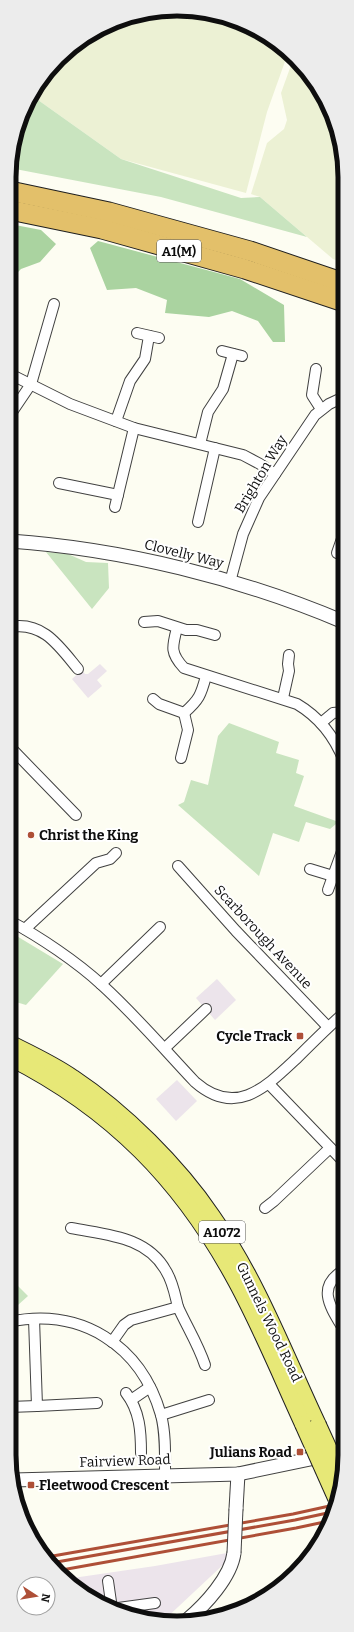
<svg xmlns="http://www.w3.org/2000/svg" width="354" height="1632" font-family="Bitter,serif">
	<rect width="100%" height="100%" fill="#fdfdf2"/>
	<g fill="#ece4eb">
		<polygon points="100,664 107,671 97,680 102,686 88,698 72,679 82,670 85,674 88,674"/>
		<polygon points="217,979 236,1000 215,1020 196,998"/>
		<polygon points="177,1080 197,1101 176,1121 156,1099"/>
		<polygon points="227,1553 226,1562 162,1622 112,1610 66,1579 155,1566"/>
	</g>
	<g fill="#ecf1d4">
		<polygon points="199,10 252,26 288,53 267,112 246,193 121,159 31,95 75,44 133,15"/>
		<polygon points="294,57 328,103 344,155 344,263 333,259 260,197 251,194 267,143 284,129 287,120 281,93"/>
	</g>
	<g fill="#c9e4bf">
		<polygon points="31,95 121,159 241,198 260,197 307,237 161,197 10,168 10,155"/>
		<polygon points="46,552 68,554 86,562 108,563 109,588 92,609"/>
		<polygon points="229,723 279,742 276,753 299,760 296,773 304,776 294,806 336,821 336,824 330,829 306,822 299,842 273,833 259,876 178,805 184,802 191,780 208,785 218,736"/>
		<polygon points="10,932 63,964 26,1005 9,1000"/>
		<polygon points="10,1278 28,1296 18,1305 9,1296"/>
	</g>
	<g fill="#aad3a0">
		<polygon points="10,224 41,230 56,244 40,262 21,269 14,276 10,276"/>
		<polygon points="98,241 240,279 284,305 285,342 273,342 258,321 232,311 209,317 165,313 167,300 136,288 107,290 90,248"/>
	</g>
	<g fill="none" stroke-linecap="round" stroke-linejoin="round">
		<defs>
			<g id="minor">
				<polyline points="137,333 159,338"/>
				<polyline points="222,351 242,356"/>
				<polyline points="316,369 312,395 321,409"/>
				<polyline points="10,374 70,404 134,428 243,455 260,464 275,474"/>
				<polyline points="10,415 31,384 54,304"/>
				<polyline points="116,421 130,381 145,359 149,336"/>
				<polyline points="200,444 208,412 223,389 233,354"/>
				<polyline points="59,483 118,495"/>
				<polyline points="115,507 134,428"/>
				<polyline points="198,522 215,448"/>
				<polyline points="337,553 344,533"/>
				<polyline points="230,582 243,534 259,498 315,415 329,404 344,397"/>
				<polyline points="144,622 158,621 186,630 197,630 215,635"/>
				<path d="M10 627C43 621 59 646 78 669"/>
				<path d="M177 628C172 647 170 653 184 668L297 704C319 717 335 738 344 761"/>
				<polyline points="283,698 289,671 288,664 289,655"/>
				<path d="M153 699 159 704 184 713C199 700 201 695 206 676"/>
				<polyline points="321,723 333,713 344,712"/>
				<polyline points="10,747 76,815"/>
				<polyline points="181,758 188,730 184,713"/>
				<polyline points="178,866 236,931 328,1027"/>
				<polyline points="310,869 333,876 344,846"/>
				<polyline points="328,890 333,876"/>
				<path d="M10 921C40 937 77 962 102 985 135 1015 164 1049 195 1082 236 1118 266 1087 297 1058 313 1042 328 1027 344 1013"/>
				<polyline points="25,929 96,863 110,859 116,853"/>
				<polyline points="101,984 160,927"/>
				<polyline points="165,1048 206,1009"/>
				<polyline points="269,1084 344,1162"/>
				<polyline points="265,1208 274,1201 330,1148"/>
				<path d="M71 1228C106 1235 147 1236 166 1271 173 1282 175 1295 178 1307"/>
				<path d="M344 1270C315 1287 331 1308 344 1330"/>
				<polyline points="34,1319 37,1406 97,1403"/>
				<path d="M9 1322C81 1307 141 1345 161 1415 166 1434 165 1456 165 1476"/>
				<path d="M112 1342 124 1325 131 1320 178 1307C187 1327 198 1344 205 1365"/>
				<path d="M126 1393C140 1411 141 1432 141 1453"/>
				<polyline points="131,1400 150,1387"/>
				<polyline points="9,1407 37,1406"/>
				<polyline points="161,1415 209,1400"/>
				<polyline points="108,1581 112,1609"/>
				<polyline points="111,1609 155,1603"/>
			</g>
			<g id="tertiary">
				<path d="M10 541C123 549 240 578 344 622"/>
				<polyline points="14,1480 238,1474 344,1452"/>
				<polyline points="236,1509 238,1474"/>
				<path d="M187 1620C205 1605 231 1577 234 1553"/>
			</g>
			<g id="primary">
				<path d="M9 1043C31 1054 53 1064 73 1078 124 1112 178 1166 212 1216 257 1280 285 1355 318 1425"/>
				<path d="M9 1057C112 1109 182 1181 236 1281 261 1327 281 1376 303 1424"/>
			</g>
			<g id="motorway">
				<polyline points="10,191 109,212 250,251 344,283"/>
				<polyline points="10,210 102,229 245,269 344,302"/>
			</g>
		</defs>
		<use href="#minor" stroke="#414141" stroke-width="12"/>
		<use href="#tertiary" stroke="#414141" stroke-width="15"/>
		<use href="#primary" stroke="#1f1f1f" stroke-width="18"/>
		<use href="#motorway" stroke="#1f1f1f" stroke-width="21"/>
		<use href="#minor" stroke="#fff" stroke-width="10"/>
		<use href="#tertiary" stroke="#fff" stroke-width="13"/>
		<use href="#primary" stroke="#e7e877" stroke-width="16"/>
		<use href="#motorway" stroke="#e3c06a" stroke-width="19"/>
		<g stroke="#ae4f37" stroke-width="3">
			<polyline points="47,1557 293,1514 334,1505"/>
			<polyline points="51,1563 295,1520 332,1512"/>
			<polyline points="56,1571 296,1528 329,1521"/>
		</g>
		<defs>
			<polyline id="tertiary-bridge" points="234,1553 236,1509"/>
			<g id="primary-bridge">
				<polyline points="303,1424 336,1498"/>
				<polyline points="318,1425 343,1480"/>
			</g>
		</defs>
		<use href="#tertiary-bridge" stroke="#414141" stroke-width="15" stroke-linecap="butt"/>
		<use href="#primary-bridge" stroke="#1f1f1f" stroke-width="18" stroke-linecap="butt"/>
		<use href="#tertiary-bridge" stroke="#fff" stroke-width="13"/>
		<use href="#primary-bridge" stroke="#e7e877" stroke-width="16"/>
	</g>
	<g fill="#ae4f37" stroke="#fff" stroke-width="1.5">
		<circle cx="31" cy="835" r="4"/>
		<rect x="296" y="1032" width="8" height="8" rx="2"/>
		<rect x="296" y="1448" width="8" height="8" rx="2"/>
		<rect x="27" y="1481" width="8" height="8" rx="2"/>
	</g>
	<g text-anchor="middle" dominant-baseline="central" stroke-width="4" stroke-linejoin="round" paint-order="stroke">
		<g fill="#fff" stroke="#565656" stroke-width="1">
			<rect x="157" y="240" width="44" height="22" rx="3"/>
			<rect x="199" y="1221" width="46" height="22" rx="3"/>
		</g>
		<g font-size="13" font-weight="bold" fill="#0e0e0e">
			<text x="179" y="251">A1(M)</text>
			<text x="222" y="1232">A1072</text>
		</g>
		<g font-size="14" fill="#0e0e0e" stroke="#fff">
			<text transform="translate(261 474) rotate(-59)">Brighton Way</text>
			<text transform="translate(184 554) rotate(14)">Clovelly Way</text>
			<text transform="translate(263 937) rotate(47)">Scarborough Avenue</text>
			<text transform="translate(269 1322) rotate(64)">Gunnels Wood Road</text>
			<text transform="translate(125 1461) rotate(-2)">Fairview Road</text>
		</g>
		<g font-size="14" font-weight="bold" fill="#0e0e0e" stroke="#fff" text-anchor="start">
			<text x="39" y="835">Christ the King</text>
			<text x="292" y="1036" text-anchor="end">Cycle Track</text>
			<text x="292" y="1452" text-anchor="end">Julians Road</text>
			<text x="39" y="1485">Fleetwood Crescent</text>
		</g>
	</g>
	<path d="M0 0H354V1632H0ZM177 16H177A161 161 0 0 1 338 177V1455A161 161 0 0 1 177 1616H177A161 161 0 0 1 16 1455V177A161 161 0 0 1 177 16Z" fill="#ececec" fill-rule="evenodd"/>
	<path fill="none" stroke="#0e0e0e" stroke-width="5" d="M177 16H177A161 161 0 0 1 338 177V1455A161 161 0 0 1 177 1616H177A161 161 0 0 1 16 1455V177A161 161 0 0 1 177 16Z"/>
	<g transform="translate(36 1596) rotate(102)"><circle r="19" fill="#ffffff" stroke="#9f9f9f"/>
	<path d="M0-3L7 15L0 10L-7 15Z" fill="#ae4f37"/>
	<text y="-6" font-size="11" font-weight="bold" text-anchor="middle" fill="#0e0e0e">N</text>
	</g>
</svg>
